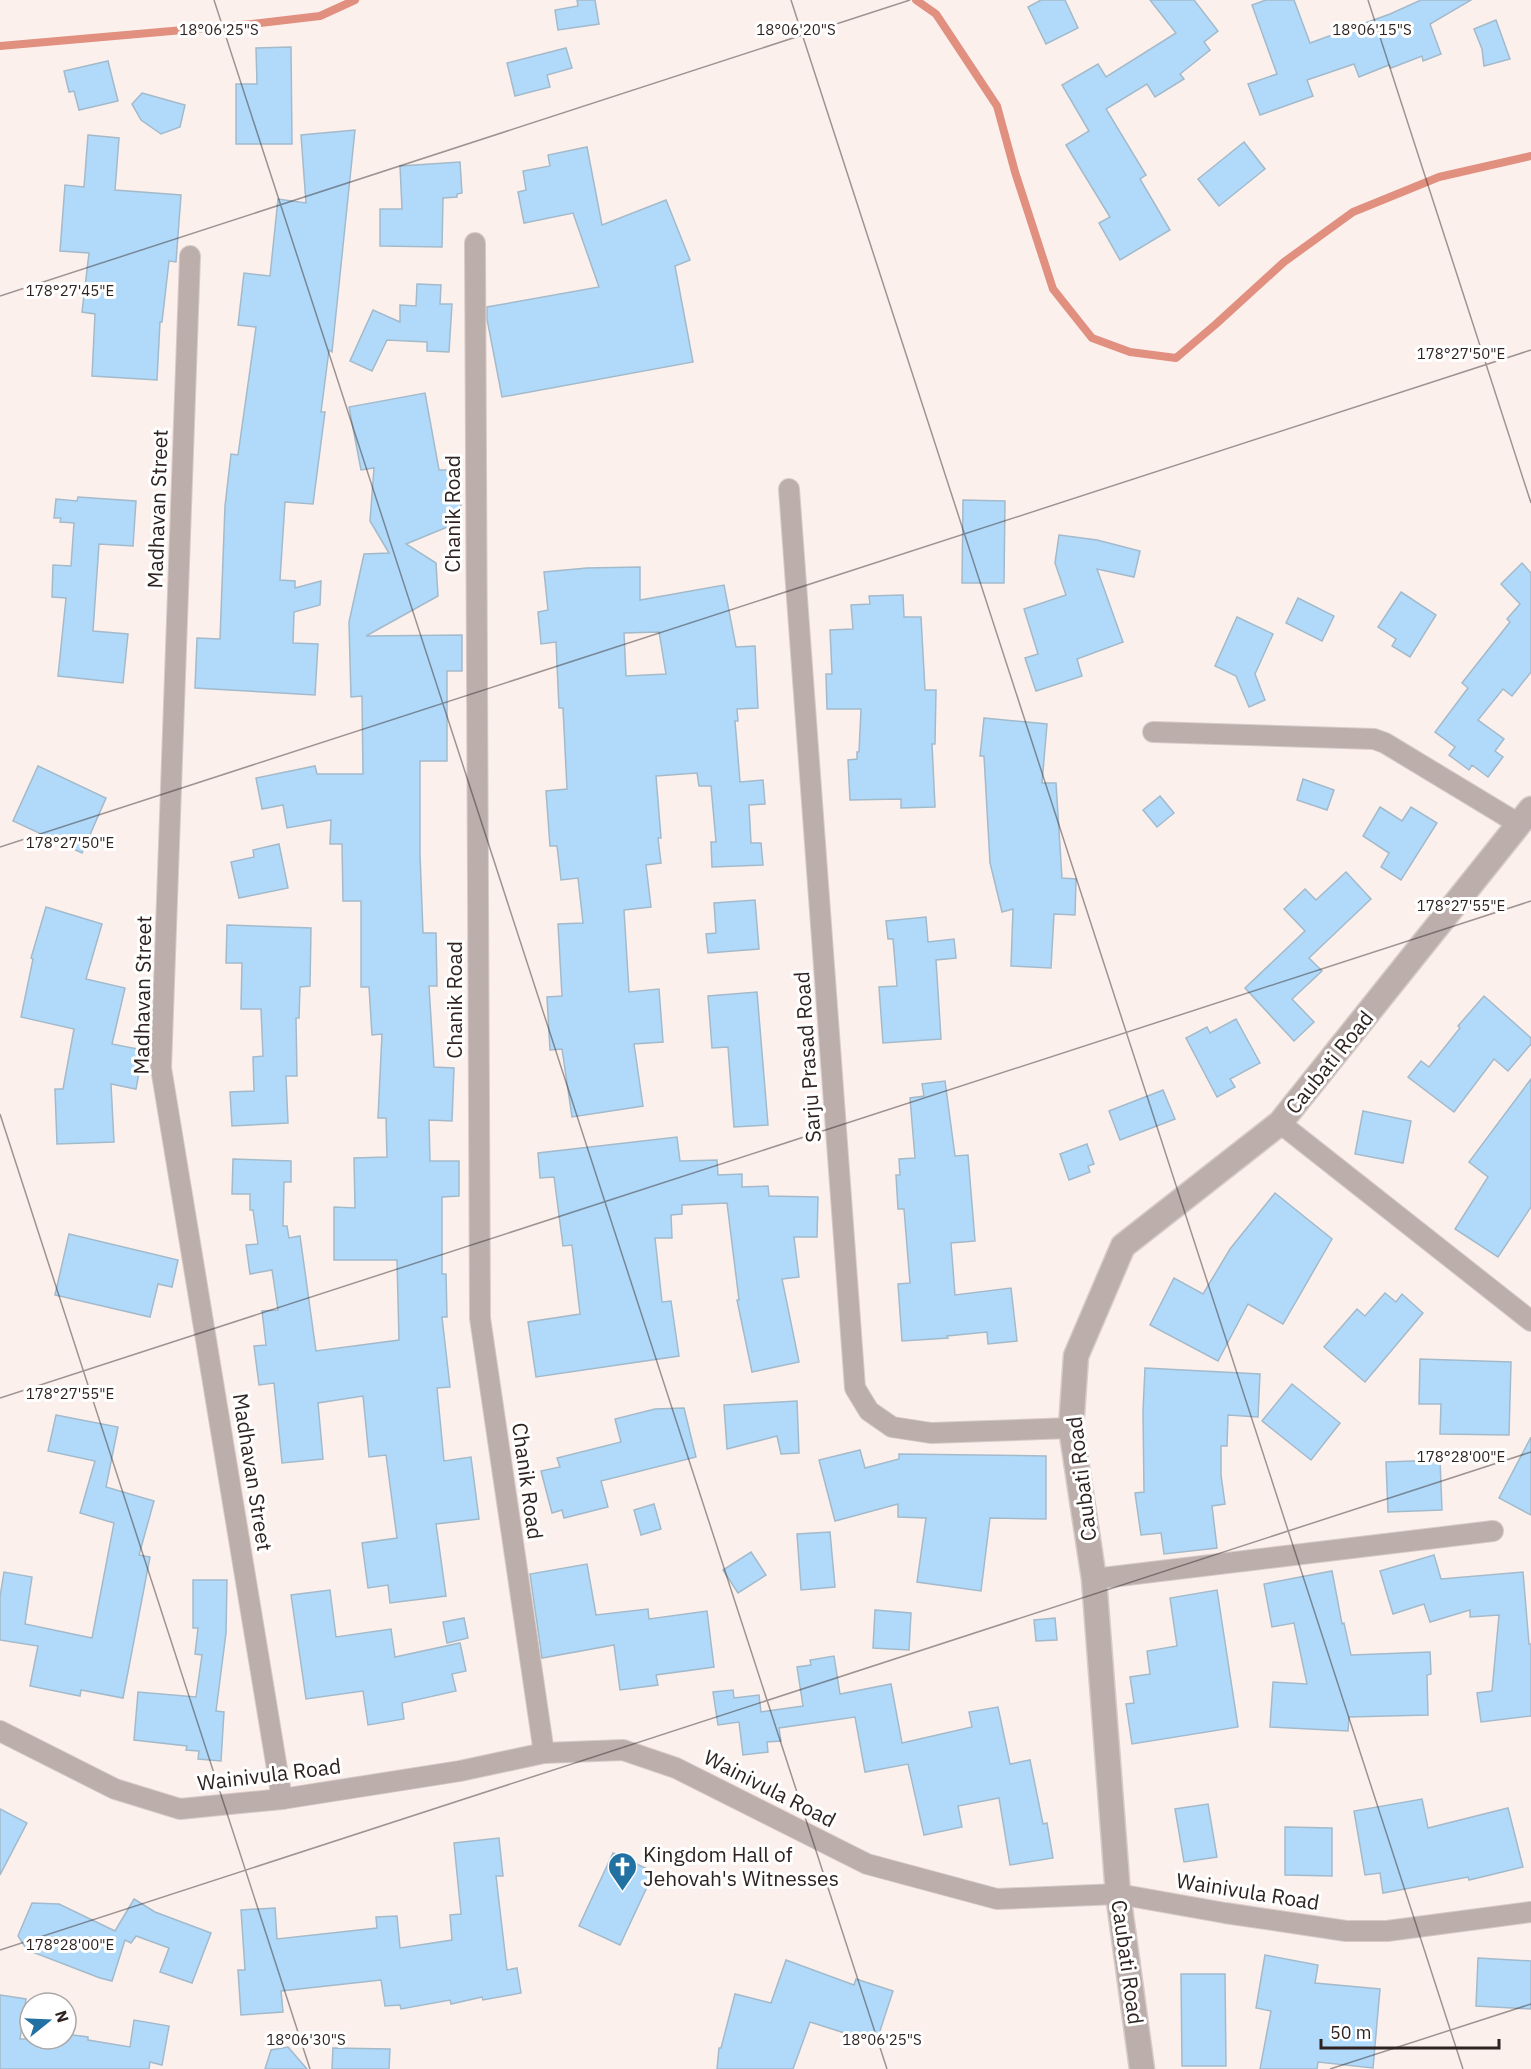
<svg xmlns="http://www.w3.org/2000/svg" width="1531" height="2069" font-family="'IBM Plex Sans',sans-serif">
	<rect width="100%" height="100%" fill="#fcf0ed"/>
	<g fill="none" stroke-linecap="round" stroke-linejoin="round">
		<g stroke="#e18f7f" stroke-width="8">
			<polyline points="916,0 936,14 997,106 1015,172 1053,289 1092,338 1130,352 1176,358 1216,324 1284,262 1353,212 1439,177 1531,156"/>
			<polyline points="0,46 252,24 320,16 355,0"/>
		</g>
	</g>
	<g fill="#b1dafa" stroke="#a3bacb" stroke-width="1.5" fill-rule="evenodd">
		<polygon points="577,0 595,0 599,24 558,30 555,10 578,6"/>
		<polygon points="1041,0 1065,0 1078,28 1046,44 1028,7"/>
		<polygon points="1150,0 1194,0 1218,31 1204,42 1210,50 1180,74 1184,79 1155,97 1147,84 1106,109 1146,175 1140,179 1170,230 1120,260 1099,223 1110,217 1066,145 1089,131 1062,85 1098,64 1106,77 1176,33"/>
		<polygon points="1266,0 1294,0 1310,43 1390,14 1421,0 1471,0 1430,24 1441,54 1423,61 1422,56 1391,68 1389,65 1359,77 1354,64 1307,80 1313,96 1260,115 1248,84 1277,74 1252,5"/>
		<polygon points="1496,20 1510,59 1484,66 1482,49 1474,29"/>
		<polygon points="291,47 292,144 236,144 236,84 257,84 256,48"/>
		<polygon points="566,48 572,68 547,75 550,87 515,96 507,63"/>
		<polygon points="108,61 118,101 79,110 74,91 69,92 64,71"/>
		<polygon points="142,93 185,105 180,127 161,134 141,120 132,104"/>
		<polygon points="355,130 332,352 329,350 321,412 325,412 313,504 285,502 280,580 295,581 295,588 321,581 320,605 294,612 293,643 318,644 315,695 195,688 197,638 220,639 225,506 231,454 238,455 256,327 238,325 244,273 270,276 278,199 306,203 301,135"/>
		<polygon points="88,135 119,138 115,190 181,195 176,262 169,261 162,322 160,322 157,380 92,376 95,314 82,312 89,253 60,251 65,185 84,187"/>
		<polygon points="1244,142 1265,169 1219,206 1198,179"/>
		<polygon points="587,147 602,225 666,200 690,260 675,266 693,362 502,397 487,319 487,307 599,287 573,213 524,223 518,192 526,190 523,171 550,166 548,155"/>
		<polygon points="460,162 462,193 457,194 457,197 443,198 442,247 380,246 380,209 402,209 400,166"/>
		<polygon points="417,284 441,285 440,304 452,304 449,352 427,351 427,342 387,340 372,371 350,361 373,310 400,322 400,305 416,306"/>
		<polygon points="425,393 439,470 458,470 462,521 406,544 436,563 438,596 366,636 462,635 462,671 447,671 447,761 420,761 420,855 423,933 436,933 437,986 429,986 434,1067 454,1068 452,1121 429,1120 430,1161 459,1161 459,1196 442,1197 442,1274 446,1274 447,1317 442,1317 450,1387 437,1388 444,1461 471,1457 479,1519 436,1524 446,1596 390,1603 388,1585 368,1588 362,1543 397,1538 386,1455 369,1457 363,1396 318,1403 323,1459 282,1463 274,1383 259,1385 254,1346 266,1345 262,1311 278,1310 272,1270 250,1274 246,1245 258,1244 253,1210 250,1210 250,1194 232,1194 233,1159 291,1161 291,1182 284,1182 283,1226 287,1226 289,1238 300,1236 316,1351 399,1340 397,1260 334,1260 334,1207 355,1208 354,1158 387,1157 386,1118 378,1118 382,1034 372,1035 369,987 361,987 361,901 343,901 342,844 330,844 331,820 287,828 283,805 262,809 256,778 315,766 317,774 363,774 362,696 351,697 349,622 364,554 389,553 370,521 374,468 361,470 349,407"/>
		<polygon points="78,497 136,501 133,546 99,544 93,631 128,634 123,683 58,676 66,598 52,597 53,565 71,566 74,523 60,522 61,518 54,518 56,499 77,501"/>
		<polygon points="963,500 1005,501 1004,583 962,583"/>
		<polygon points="1059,535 1097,540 1140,551 1134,577 1097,569 1123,642 1077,659 1082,676 1036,691 1025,658 1038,654 1024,609 1066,595 1055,563"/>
		<polygon points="1522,563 1531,573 1531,672 1512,696 1503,689 1478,720 1504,739 1495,751 1503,757 1488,777 1472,765 1469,770 1449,755 1455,747 1435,732 1468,688 1462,683 1510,622 1507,619 1520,604 1501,584"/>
		<path d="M640 567V600L724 585 736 647 755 646 758 708 737 709 738 721H735L740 782 763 780 765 804 749 805 751 843H761L763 865 712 867 711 842H716L711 786H699L697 773 656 776 661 838H658L661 863 646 865 651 907 624 910 629 992 659 989 663 1042 634 1044 643 1106 572 1117 562 1049 550 1050 547 997 562 996 558 924 583 923 578 878 561 880 557 846H550L546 791 567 789 563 708H559L556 642 541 644 538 612 548 610 544 572 587 568ZM659 632 666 674 626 676 624 633Z"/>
		<polygon points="1401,592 1436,615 1410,657 1392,646 1396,639 1378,627"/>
		<polygon points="903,595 904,617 921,617 925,690 936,690 935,744 932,744 935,807 901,808 901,799 850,800 848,760 857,759 857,752 859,752 861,709 827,709 826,674 832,674 830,630 853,629 851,605 870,604 869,596"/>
		<polygon points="1298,598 1334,616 1322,641 1286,623"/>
		<polygon points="1237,617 1273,634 1255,674 1265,700 1249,707 1236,676 1215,666"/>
		<polygon points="984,718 1047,724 1042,783 1056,783 1062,878 1076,879 1075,915 1054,914 1051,968 1011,966 1013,909 1002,912 990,863 984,756 980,756"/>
		<polygon points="38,766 106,798 82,853 13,821"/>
		<polygon points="1303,779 1334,790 1327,810 1297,800"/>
		<polygon points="1160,796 1174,813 1157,827 1143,810"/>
		<polygon points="1380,807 1402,821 1411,807 1437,823 1401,880 1381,867 1389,853 1363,836"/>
		<polygon points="279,844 288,888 239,898 231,862 254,857 253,850"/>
		<polygon points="1346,872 1371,899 1309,958 1322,971 1292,999 1314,1022 1294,1041 1245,988 1305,931 1284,909 1305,889 1316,900"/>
		<polygon points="755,900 759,949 708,953 706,934 716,933 714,903"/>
		<polygon points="46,907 102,924 86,979 125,988 112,1044 143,1050 136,1089 111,1084 114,1142 57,1144 55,1089 63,1089 74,1029 21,1017 33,959 31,958"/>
		<polygon points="926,917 928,942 954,939 956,958 936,960 941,1039 883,1043 879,987 897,986 893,939 888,939 886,921"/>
		<polygon points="227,925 311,928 310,986 300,987 299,1018 296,1018 297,1076 286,1076 288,1123 232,1126 230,1092 254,1091 253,1057 263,1056 261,1009 241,1009 242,963 226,963"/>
		<polygon points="757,992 768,1125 734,1127 728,1047 712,1048 708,996"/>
		<polygon points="1484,996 1531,1038 1531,1044 1508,1071 1494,1059 1454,1112 1408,1077 1421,1061 1429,1067 1460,1028 1458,1026"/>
		<polygon points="1236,1019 1260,1063 1230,1079 1235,1087 1217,1097 1186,1038 1207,1027 1210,1033"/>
		<polygon points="1531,1079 1531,1207 1498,1257 1455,1229 1488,1177 1469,1162"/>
		<polygon points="945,1081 955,1156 968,1155 975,1241 951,1243 955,1295 1011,1288 1017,1341 988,1344 987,1332 947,1336 948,1338 902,1341 898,1284 910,1283 904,1209 898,1209 896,1175 900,1175 899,1159 915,1158 910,1098 924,1096 922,1084"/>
		<polygon points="1163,1090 1175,1119 1120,1140 1109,1111"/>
		<polygon points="1363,1111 1411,1121 1403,1163 1355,1154"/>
		<polygon points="677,1137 680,1161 717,1160 718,1175 742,1174 742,1187 768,1186 769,1196 818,1197 817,1237 794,1237 799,1277 782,1279 799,1362 752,1372 737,1300 739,1300 727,1203 682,1205 682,1214 671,1215 672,1238 655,1238 662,1302 671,1301 679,1356 536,1377 528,1322 580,1314 572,1245 563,1246 554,1177 540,1178 538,1153"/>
		<polygon points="1087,1144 1094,1164 1088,1166 1090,1172 1069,1180 1060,1154"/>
		<polygon points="1275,1193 1332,1239 1283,1324 1248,1304 1218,1361 1150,1325 1174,1278 1203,1294 1230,1249"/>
		<polygon points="69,1234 178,1260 172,1287 158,1284 150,1317 55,1295"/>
		<polygon points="1385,1293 1396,1302 1402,1294 1423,1313 1365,1382 1324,1347 1357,1309 1365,1316"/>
		<polygon points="1420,1359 1511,1362 1509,1435 1440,1434 1441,1404 1419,1404"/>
		<polygon points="1145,1368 1260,1374 1258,1417 1228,1415 1227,1446 1221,1446 1221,1475 1225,1504 1212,1506 1217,1548 1164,1554 1161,1533 1141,1535 1135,1493 1144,1492 1143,1411"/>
		<polygon points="1292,1384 1340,1423 1311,1460 1262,1421"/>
		<polygon points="797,1401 799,1453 781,1454 777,1436 727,1449 724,1405"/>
		<polygon points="684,1408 696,1457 601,1481 608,1507 564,1518 562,1510 552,1513 541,1471 560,1467 557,1458 621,1442 615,1419 655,1409"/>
		<polygon points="56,1415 118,1427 106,1487 154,1501 139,1555 150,1557 123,1698 81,1690 80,1696 30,1686 38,1646 0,1640 0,1597 4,1572 32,1577 25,1624 92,1638 114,1523 80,1513 95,1461 48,1451"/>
		<polygon points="1531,1437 1531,1515 1499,1498"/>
		<polygon points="860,1450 865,1468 899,1459 899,1454 1046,1456 1046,1519 990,1518 981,1591 917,1582 926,1518 898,1517 898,1504 835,1521 819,1460"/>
		<polygon points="1440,1460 1442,1510 1388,1512 1386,1462"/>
		<polygon points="654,1504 661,1529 641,1535 634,1510"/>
		<polygon points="830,1532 835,1587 801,1590 797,1534"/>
		<polygon points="751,1552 766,1575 738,1593 723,1570"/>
		<polygon points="1434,1555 1441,1579 1523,1572 1529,1644 1531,1644 1531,1716 1481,1722 1477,1693 1492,1691 1499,1615 1470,1617 1470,1610 1430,1622 1424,1604 1393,1614 1380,1571"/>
		<polygon points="587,1564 596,1615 648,1609 649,1619 707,1611 714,1667 656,1675 658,1685 620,1690 614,1645 542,1658 530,1574"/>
		<polygon points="1332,1571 1342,1624 1344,1623 1351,1655 1430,1652 1431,1674 1427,1675 1428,1715 1349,1717 1348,1731 1270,1727 1273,1682 1307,1684 1294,1623 1272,1627 1264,1584"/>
		<polygon points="193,1580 227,1580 226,1633 216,1711 224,1712 221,1761 198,1759 199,1751 186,1750 187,1746 134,1740 138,1692 196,1697 202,1655 195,1654 198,1628 193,1628"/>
		<polygon points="330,1590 336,1637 391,1629 395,1657 460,1643 466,1671 452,1674 456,1691 402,1703 404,1719 368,1725 363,1691 306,1699 291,1595"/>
		<polygon points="1217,1590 1238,1727 1132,1744 1126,1704 1134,1703 1130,1677 1150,1674 1147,1651 1177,1646 1170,1598"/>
		<polygon points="875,1610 911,1613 909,1650 873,1648"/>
		<polygon points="464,1618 468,1638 447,1643 443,1622"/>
		<polygon points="1055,1618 1057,1640 1036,1641 1034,1620"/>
		<polygon points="834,1656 840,1694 891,1684 902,1743 972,1727 969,1712 998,1707 1010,1764 1030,1760 1043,1824 1047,1823 1053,1858 1010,1865 999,1798 958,1806 962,1827 924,1835 908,1764 865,1772 855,1717 779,1728 781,1741 767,1742 768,1752 743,1755 739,1722 718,1725 713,1692 733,1690 734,1698 759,1695 761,1712 803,1706 797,1667 811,1665 810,1660"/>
		<polygon points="1422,1799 1428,1828 1508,1808 1523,1867 1469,1880 1468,1877 1383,1893 1380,1873 1365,1875 1354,1811"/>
		<polygon points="1208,1804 1217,1857 1184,1862 1175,1809"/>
		<polygon points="0,1809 27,1823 0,1875"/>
		<polygon points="1285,1827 1332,1828 1332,1876 1285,1875"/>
		<polygon points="499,1838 503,1876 496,1876 507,1970 517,1968 521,1993 483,2000 482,1997 451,2004 450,2000 401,2009 400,2005 385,2006 381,1980 281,1991 283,2012 241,2015 238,1970 245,1970 241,1910 275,1908 277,1939 377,1928 376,1917 397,1916 400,1948 452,1940 450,1915 461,1914 454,1843"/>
		<polygon points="613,1853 654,1872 620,1945 579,1926"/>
		<polygon points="134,1899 155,1912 211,1933 192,1983 160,1972 169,1948 136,1936 131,1943 125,1940 112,1981 100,1978 27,1950 18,1936 32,1903 59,1904 115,1931"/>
		<polygon points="1265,1955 1318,1965 1315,1983 1380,1989 1373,2068 1318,2062 1317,2069 1260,2069 1271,2011 1256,2008"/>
		<polygon points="1478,1958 1531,1961 1531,2009 1476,2006"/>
		<polygon points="786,1960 854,1985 856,1979 893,1991 876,2043 810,2022 793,2069 717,2069 719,2048 721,2048 735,1994 771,2003"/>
		<polygon points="1181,1974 1225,1974 1226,2066 1182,2066"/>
		<polygon points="0,1995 26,1999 20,2039 66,2039 66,2034 88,2037 88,2040 130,2047 134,2020 169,2026 162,2065 150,2062 149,2069 0,2069"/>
		<polygon points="288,2047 307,2069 265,2069 271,2050"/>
		<polygon points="333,2048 390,2049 389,2069 332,2069"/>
	</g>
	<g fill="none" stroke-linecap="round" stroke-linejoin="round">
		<defs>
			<g id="minor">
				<polyline points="475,243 480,1318 544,1753"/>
				<polyline points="190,256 161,1068 282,1799"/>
				<polyline points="789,489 855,1388 869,1411 892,1427 931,1433 1071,1428"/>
				<polyline points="1153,732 1374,739 1385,743 1519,824"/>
				<polyline points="1280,1123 1531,1321"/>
				<polyline points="1094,1579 1493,1531"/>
				<polyline points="0,1731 115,1789 180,1809 282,1799 460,1771 544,1753 623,1750 676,1768 867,1864 997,1899 1118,1894 1225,1913 1346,1931 1387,1931 1531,1912"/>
			</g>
			<polyline id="tertiary" points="1142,2069 1118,1894 1094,1579 1071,1428 1076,1356 1123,1246 1280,1123 1531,809"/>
		</defs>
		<use href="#minor" stroke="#d7cbc8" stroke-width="22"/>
		<use href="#tertiary" stroke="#d7cbc8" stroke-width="27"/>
		<use href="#minor" stroke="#bbaeab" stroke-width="20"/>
		<use href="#tertiary" stroke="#bbaeab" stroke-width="24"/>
	</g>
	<path fill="none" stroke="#2e2321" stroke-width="1.5" stroke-opacity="0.45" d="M214 0 887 2069M791 0 1463 2069M1368 0 1531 503M0 296 910 0M0 847 1531 350M0 1114 310 2069M0 1398 1531 901M0 1950 1531 1452M1330 2069 1531 2004"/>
	<defs>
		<symbol id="church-pin" viewBox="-11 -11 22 30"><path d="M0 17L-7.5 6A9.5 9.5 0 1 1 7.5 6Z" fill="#2172a3" stroke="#fff"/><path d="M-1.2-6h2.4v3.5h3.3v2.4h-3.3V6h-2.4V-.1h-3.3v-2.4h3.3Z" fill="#fff"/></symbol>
	</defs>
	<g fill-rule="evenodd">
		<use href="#church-pin" x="606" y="1850" width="33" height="45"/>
	</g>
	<g text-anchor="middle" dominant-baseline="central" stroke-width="6" stroke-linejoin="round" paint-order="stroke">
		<g font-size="21" fill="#2e2321" stroke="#fff">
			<text transform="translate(157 509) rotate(-88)">Madhavan Street</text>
			<text transform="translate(452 514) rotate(-90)">Chanik Road</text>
			<text transform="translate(142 995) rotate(-89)">Madhavan Street</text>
			<text transform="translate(454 1000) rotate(-90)">Chanik Road</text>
			<text transform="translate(807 1057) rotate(-94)">Sarju Prasad Road</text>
			<text transform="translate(1329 1062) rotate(-51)">Caubati Road</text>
			<text transform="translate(253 1472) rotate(81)">Madhavan Street</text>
			<text transform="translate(1081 1479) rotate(-97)">Caubati Road</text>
			<text transform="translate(528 1481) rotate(82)">Chanik Road</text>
			<text transform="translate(269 1774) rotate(-7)">Wainivula Road</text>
			<text transform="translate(770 1788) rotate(27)">Wainivula Road</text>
			<text transform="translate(1248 1891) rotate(9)">Wainivula Road</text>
			<text transform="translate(1128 1962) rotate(82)">Caubati Road</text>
		</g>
		<g font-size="21" fill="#2e2321" stroke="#fff" text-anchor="start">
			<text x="643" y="1854">Kingdom Hall of<tspan x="643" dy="24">Jehovah's Witnesses</tspan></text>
		</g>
	</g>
	<g font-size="15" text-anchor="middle" fill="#2e2321" stroke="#fff" stroke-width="6" stroke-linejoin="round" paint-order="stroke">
		<text x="219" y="35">18°06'25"S</text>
		<text x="796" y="35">18°06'20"S</text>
		<text x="1372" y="35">18°06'15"S</text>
		<text x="70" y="296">178°27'45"E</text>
		<text x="1461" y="359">178°27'50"E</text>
		<text x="70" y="848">178°27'50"E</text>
		<text x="1461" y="911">178°27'55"E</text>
		<text x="70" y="1399">178°27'55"E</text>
		<text x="1461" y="1462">178°28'00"E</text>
		<text x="70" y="1950">178°28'00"E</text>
		<text x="306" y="2045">18°06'30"S</text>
		<text x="882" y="2045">18°06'25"S</text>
	</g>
	<g transform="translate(48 2021) rotate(72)"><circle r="28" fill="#ffffff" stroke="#aba7a6" stroke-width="1.5"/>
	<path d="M0-4.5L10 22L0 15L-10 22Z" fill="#2172a3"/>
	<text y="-9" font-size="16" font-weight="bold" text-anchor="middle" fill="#2e2321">N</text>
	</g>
	<path d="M1321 2039v9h178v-9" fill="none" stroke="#2e2321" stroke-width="3"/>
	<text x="1330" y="2039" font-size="18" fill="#2e2321" stroke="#ffffff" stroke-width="4.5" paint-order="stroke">50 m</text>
</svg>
